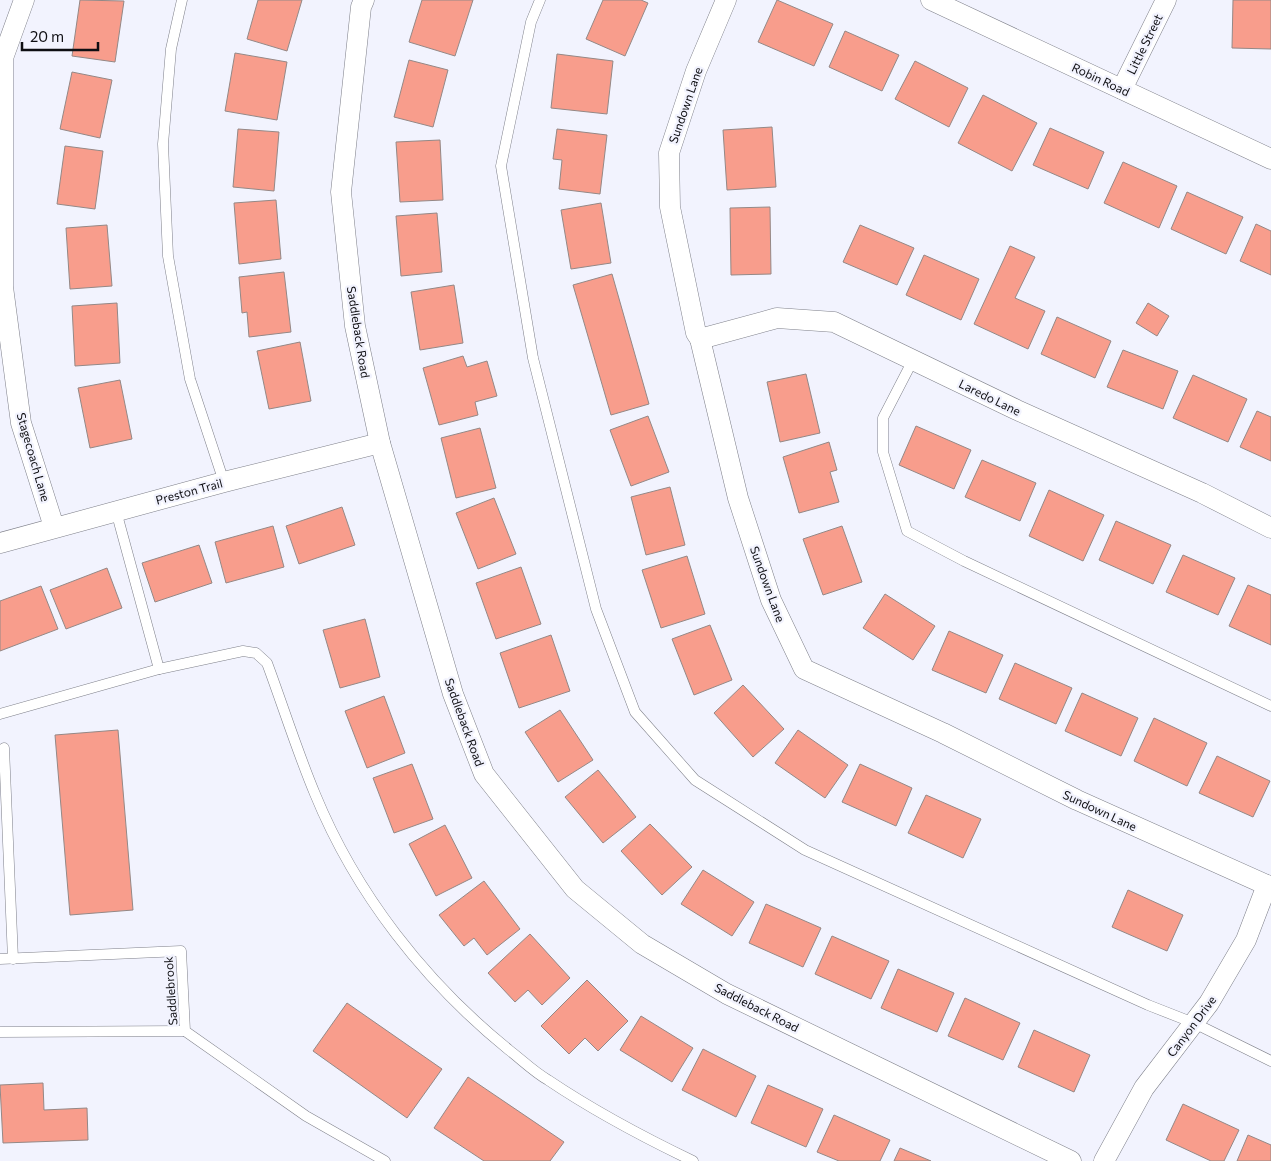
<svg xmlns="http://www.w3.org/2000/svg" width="1271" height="1161" font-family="Commissioner,sans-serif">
	<rect width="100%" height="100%" fill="#f2f3fe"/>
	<g fill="#f89d8c" stroke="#948886">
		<polygon points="80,0 124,1 115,62 72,56"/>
		<polygon points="258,0 302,0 287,51 247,39"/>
		<polygon points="422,0 473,0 455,56 409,42"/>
		<polygon points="603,0 641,0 648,3 625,56 586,39"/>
		<polygon points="777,0 833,24 814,66 758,42"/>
		<polygon points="1233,0 1271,0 1271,49 1232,48"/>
		<polygon points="845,31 899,55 882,91 829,67"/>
		<polygon points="235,53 287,62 277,120 225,111"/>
		<polygon points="557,54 613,61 607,114 551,108"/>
		<polygon points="409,60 448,70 433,127 394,117"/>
		<polygon points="915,61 968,88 949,127 895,99"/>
		<polygon points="72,72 112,80 100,138 60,129"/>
		<polygon points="983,95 1037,123 1012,171 958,143"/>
		<polygon points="772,127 776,187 727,190 723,130"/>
		<polygon points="1050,128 1104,152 1088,189 1033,165"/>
		<polygon points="238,129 279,132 274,191 233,187"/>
		<polygon points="557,129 607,135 600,194 559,189 562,160 553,159"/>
		<polygon points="440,140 443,200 400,202 396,142"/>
		<polygon points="65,146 103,151 95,209 57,204"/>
		<polygon points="1123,162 1177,186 1159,228 1104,203"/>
		<polygon points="1187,192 1243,217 1226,254 1171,229"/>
		<polygon points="276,200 281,259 239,264 234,203"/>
		<polygon points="601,203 611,263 571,269 561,210"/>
		<polygon points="770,207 771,274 731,275 730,208"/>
		<polygon points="437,213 442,272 401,276 396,216"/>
		<polygon points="1256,224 1271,231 1271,275 1240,261"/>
		<polygon points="107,225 112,286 70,289 66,228"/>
		<polygon points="860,225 914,248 897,285 843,262"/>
		<polygon points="1010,246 1035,257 1015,298 1045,311 1028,349 974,324"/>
		<polygon points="924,255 979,279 961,320 906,295"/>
		<polygon points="284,272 291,332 249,337 247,312 242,313 239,277"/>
		<polygon points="612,274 649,404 611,415 573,285"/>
		<polygon points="454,285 463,343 420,350 411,292"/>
		<polygon points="117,303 120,363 75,366 72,306"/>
		<polygon points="1148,303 1169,316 1157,336 1136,323"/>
		<polygon points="1057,317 1111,341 1095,378 1041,354"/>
		<polygon points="300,342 311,401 269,409 257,351"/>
		<polygon points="1123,350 1178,371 1163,409 1107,387"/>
		<polygon points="463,356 467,367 487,361 497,396 475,402 478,415 439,425 423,368"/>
		<polygon points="806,374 820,433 780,442 767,382"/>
		<polygon points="1193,375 1247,399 1228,442 1173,418"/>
		<polygon points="120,380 132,439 90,448 78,388"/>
		<polygon points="1257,411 1271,417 1271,461 1240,447"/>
		<polygon points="648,416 669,472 631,486 610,430"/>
		<polygon points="916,426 971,450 954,489 899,465"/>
		<polygon points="480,428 496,488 456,498 441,438"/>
		<polygon points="829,442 837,470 830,472 839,502 799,513 783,457"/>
		<polygon points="982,460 1036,483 1020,521 965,497"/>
		<polygon points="670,487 685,545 646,555 631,497"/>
		<polygon points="1049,490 1104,515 1083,561 1029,536"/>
		<polygon points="494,498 516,554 478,569 456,513"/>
		<polygon points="342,507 355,545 299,564 286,526"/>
		<polygon points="1116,521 1171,545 1153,584 1099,560"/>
		<polygon points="273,526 284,567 226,583 215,542"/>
		<polygon points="842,526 862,582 823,595 803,539"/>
		<polygon points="199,545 212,583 155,602 142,563"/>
		<polygon points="1183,555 1235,578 1218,615 1166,592"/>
		<polygon points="687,556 705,614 661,628 642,570"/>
		<polygon points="521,567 541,624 496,639 476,583"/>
		<polygon points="107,568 122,608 66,629 50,590"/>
		<polygon points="1248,585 1271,595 1271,645 1229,626"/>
		<polygon points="41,586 58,629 0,651 0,601"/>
		<polygon points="885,594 935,626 913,660 863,628"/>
		<polygon points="365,619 380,677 340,688 323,630"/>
		<polygon points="710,625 732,680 694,695 672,639"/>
		<polygon points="949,631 1003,655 986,693 932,670"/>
		<polygon points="551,635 570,691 519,708 500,653"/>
		<polygon points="1015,663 1072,688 1056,724 999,699"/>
		<polygon points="743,685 784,729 753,757 714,713"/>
		<polygon points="1082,693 1138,718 1121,756 1065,731"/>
		<polygon points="384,696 405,753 367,768 345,711"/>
		<polygon points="560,710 593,760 558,782 525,732"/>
		<polygon points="1154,718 1207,743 1187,786 1134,761"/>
		<polygon points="118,730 133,910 70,915 55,735"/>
		<polygon points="798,730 848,765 825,798 775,763"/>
		<polygon points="1217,756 1270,781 1253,817 1199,793"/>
		<polygon points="412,764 433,819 394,833 373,778"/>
		<polygon points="860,764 912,788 896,826 842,802"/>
		<polygon points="598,770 636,817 603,843 565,797"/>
		<polygon points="926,795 981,819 963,858 908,833"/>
		<polygon points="650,824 692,867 662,895 621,851"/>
		<polygon points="445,825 472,878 436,896 409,844"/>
		<polygon points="703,870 754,902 732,936 681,904"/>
		<polygon points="484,881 520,929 487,955 474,938 464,946 439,915"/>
		<polygon points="1128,890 1183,915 1167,951 1112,927"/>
		<polygon points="766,904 821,928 803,967 749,943"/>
		<polygon points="530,934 570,978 542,1005 528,990 515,1002 488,973"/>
		<polygon points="832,936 889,961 871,999 815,974"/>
		<polygon points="898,969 954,993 937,1032 881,1008"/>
		<polygon points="587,980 628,1021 598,1051 585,1038 569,1054 541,1026"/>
		<polygon points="965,998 1020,1023 1003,1060 948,1036"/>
		<polygon points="347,1003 442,1069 407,1118 313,1051"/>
		<polygon points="641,1016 693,1048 672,1082 620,1050"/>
		<polygon points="1034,1030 1090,1055 1074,1092 1018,1067"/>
		<polygon points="703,1049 756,1076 736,1117 682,1090"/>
		<polygon points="468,1077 564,1142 550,1161 484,1161 434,1128"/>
		<polygon points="43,1083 44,1110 87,1108 88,1140 3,1143 0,1085"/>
		<polygon points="768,1085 823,1109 806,1147 751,1123"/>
		<polygon points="1183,1104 1239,1130 1224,1161 1211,1161 1166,1140"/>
		<polygon points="834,1115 890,1140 880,1161 839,1161 817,1152"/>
		<polygon points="1248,1135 1271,1145 1271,1161 1237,1161"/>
		<polygon points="900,1148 931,1161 894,1161"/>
	</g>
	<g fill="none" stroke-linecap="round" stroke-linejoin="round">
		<defs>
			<g id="service">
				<polyline points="182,0 171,49 163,144 168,256 190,379 224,482"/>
				<polyline points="540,0 531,22 501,166 533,358 596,609 635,712 695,780 805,850 1148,1005 1194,1023 1271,1061"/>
				<polyline points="913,360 883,418 883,452 907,531 964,561 1271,706"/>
				<polyline points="116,511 159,669"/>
				<path d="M0 714 159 669 243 651 256 653 267 663C283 706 297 751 315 794 356 894 425 982 509 1050 522 1060 534 1072 548 1080 594 1111 643 1137 693 1161"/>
				<polyline points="4,748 13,959"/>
				<polyline points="0,959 181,951 185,1031 306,1116 385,1161"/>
				<polyline points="0,1032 185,1031"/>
			</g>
			<g id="minor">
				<polyline points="24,0 3,58 3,287 21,423 54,527"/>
				<polyline points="364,0 361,7 341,192 355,326 380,443 453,694 484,774 575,889 642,944 727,994 1071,1161"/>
				<polyline points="726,0 696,71 669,153 670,207 696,333 700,339 738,498 771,600 804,669 943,733 1077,800 1271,887"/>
				<polyline points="931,0 1271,159"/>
				<polyline points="1122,89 1166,0"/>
				<polyline points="700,339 777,318 834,322 1017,410 1202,493 1271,528"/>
				<polyline points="0,543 224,482 380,443"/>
				<polyline points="1104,1161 1144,1088 1209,1003 1246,940 1267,885"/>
			</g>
		</defs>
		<use href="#service" stroke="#7f808a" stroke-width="11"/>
		<use href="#minor" stroke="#7f808a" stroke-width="21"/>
		<use href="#service" stroke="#fff" stroke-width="10"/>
		<use href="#minor" stroke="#fff" stroke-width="20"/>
	</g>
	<g text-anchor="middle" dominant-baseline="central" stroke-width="4.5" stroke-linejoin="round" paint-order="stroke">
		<g font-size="12" fill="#0e0e12" stroke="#f2f3fe">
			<text transform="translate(1144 44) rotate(-64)">Little Street</text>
			<text transform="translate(1101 79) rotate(25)">Robin Road</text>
			<text transform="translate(685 105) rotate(-71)">Sundown Lane</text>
			<text transform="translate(359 332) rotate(81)">Saddleback Road</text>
			<text transform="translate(990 397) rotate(26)">Laredo Lane</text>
			<text transform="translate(34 457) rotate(74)">Stagecoach Lane</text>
			<text transform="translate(189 491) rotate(-15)">Preston Trail</text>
			<text transform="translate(768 584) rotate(70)">Sundown Lane</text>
			<text transform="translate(465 722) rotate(70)">Saddleback Road</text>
			<text transform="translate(1100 810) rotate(25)">Sundown Lane</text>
			<text transform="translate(170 991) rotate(-94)">Saddlebrook</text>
			<text transform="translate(757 1007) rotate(27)">Saddleback Road</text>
			<text transform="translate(1191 1026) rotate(-53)">Canyon Drive</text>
		</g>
	</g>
	<path d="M22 42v8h76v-8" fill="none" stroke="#0e0e12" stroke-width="2.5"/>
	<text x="30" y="42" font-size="15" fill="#0e0e12" stroke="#f2f3fe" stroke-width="4" paint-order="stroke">20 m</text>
</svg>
